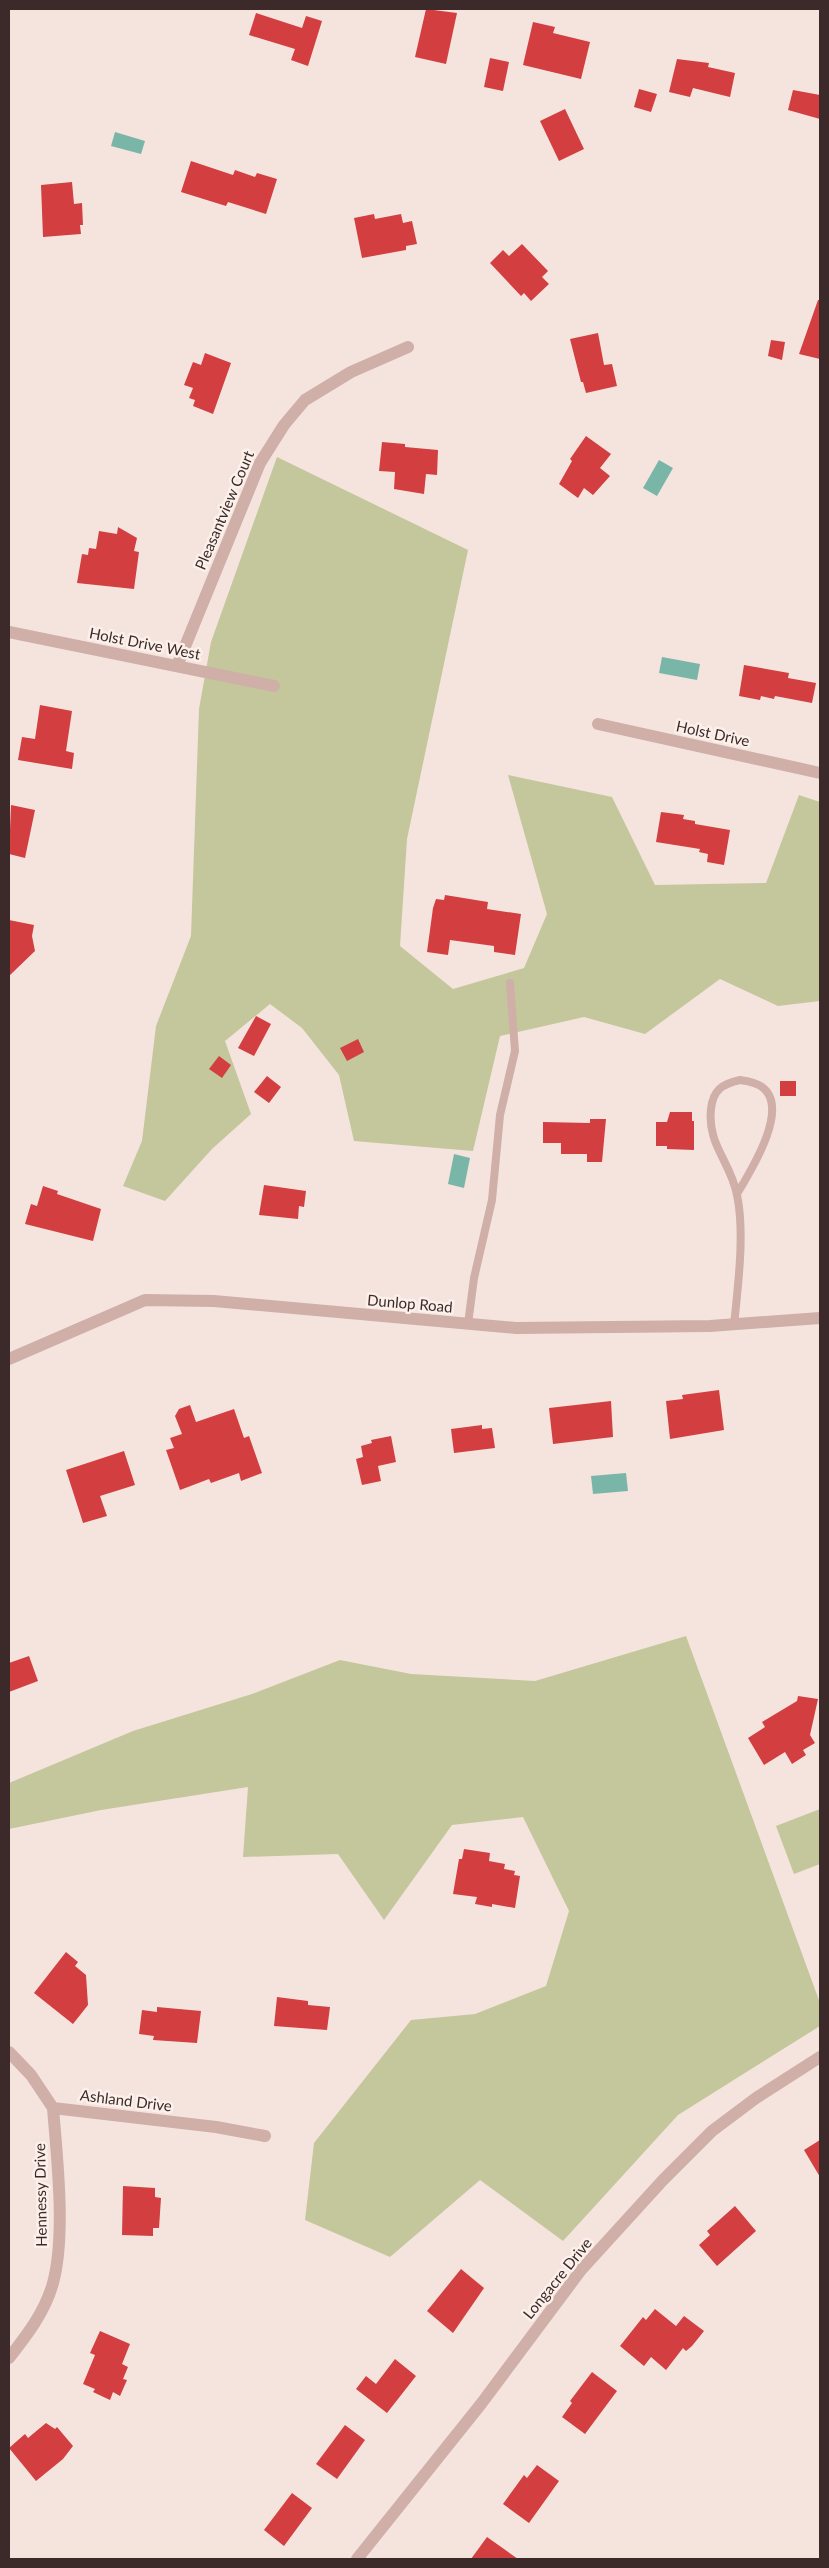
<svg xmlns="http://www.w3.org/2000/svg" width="829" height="2568" font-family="Lato,sans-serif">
	<rect width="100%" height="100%" fill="#f5e4de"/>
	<g fill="#c3c79b">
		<polygon points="277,457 468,550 407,839 400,946 453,989 524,968 547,914 508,775 612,797 655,885 766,883 799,795 820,802 820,1001 778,1006 720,979 645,1034 584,1017 500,1036 473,1151 354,1141 339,1075 302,1028 270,1004 225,1041 251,1114 212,1149 165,1201 123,1186 142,1141 156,1026 191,936 199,709 211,642"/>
		<polygon points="686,1636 820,2003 820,2026 678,2115 563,2241 480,2180 390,2257 305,2220 314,2143 411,2020 475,2014 546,1986 569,1911 523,1817 452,1825 384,1920 338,1854 243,1857 248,1787 101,1810 9,1829 9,1783 133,1731 252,1694 340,1660 411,1674 535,1681"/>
		<polygon points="820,1809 820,1864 794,1874 776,1826"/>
	</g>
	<g fill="#79b6a8">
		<polygon points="115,132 145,141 141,154 111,146"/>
		<polygon points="659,460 673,468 657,496 643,488"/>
		<polygon points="662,657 700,664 697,680 659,673"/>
		<polygon points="454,1154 470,1158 464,1188 448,1184"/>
		<polygon points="626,1473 628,1491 593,1494 591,1476"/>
	</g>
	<g fill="#d33e41">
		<polygon points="426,9 457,13 446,64 415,57"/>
		<polygon points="256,13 302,28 306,16 322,21 308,66 291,60 295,49 249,35"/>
		<polygon points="533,22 555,27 553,33 590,42 581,79 523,65"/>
		<polygon points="490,58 509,62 503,91 484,87"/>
		<polygon points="677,59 709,63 708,67 735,73 730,97 693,88 690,97 669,92"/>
		<polygon points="639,89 657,94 651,112 634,107"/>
		<polygon points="793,90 820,95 820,119 788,110"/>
		<polygon points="565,109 584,149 559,161 540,121"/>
		<polygon points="191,161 233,175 235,170 255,177 257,173 277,179 266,214 228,202 226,206 181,192"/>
		<polygon points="72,182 74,204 82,203 83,225 80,225 81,234 43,237 41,185"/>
		<polygon points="374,214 375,219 401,214 403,223 412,221 417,244 406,246 406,250 362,258 354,218"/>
		<polygon points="522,244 548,271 542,277 549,284 531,301 524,293 521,296 490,263 503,250 509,256"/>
		<polygon points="818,300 820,300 820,359 799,354"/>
		<polygon points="598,333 604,365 612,364 617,386 586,393 583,382 581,382 570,339"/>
		<polygon points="771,340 785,342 782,360 768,356"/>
		<polygon points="205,353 231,363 213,414 193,406 195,400 189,398 193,388 184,385 193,362 201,365"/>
		<polygon points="586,436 611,454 600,468 610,476 593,495 584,488 578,498 559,484 572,461 570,459"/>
		<polygon points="382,442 405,444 405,447 438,450 437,475 426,474 424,494 394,489 395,472 379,471"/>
		<polygon points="118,527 137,538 134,551 139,552 134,589 77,583 82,554 88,555 89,548 96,549 99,531 117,534"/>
		<polygon points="744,665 789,673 788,678 816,683 812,703 775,696 774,699 761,696 760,700 739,696"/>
		<polygon points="40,705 72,711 66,751 74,753 72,769 18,760 22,737 35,739"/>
		<polygon points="11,805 35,810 25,858 9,854"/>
		<polygon points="661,812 684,815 683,819 695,821 695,824 730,830 724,865 707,862 708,854 699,852 700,849 656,842"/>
		<polygon points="445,895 488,902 487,909 521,914 515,955 494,952 494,946 450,940 448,955 427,952 433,908 436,899 444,900"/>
		<polygon points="9,920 34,925 32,936 35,951 9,976"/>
		<polygon points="256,1016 271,1024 254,1056 238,1048"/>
		<polygon points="358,1039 364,1052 347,1061 340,1048"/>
		<polygon points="219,1056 231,1065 222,1078 209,1069"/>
		<polygon points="267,1076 281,1087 269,1103 254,1092"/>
		<rect x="780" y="1081" width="16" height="15"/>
		<polygon points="670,1112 692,1112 692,1121 694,1121 694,1150 667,1149 667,1146 656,1146 656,1122 667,1122"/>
		<polygon points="590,1119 606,1119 602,1162 587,1162 587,1154 561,1154 561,1143 543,1143 543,1122 590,1123"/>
		<polygon points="264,1185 306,1191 304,1207 299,1206 298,1219 259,1215"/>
		<polygon points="43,1186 58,1191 57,1194 101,1209 93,1241 25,1224 31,1204 37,1206"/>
		<polygon points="719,1390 724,1430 670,1439 666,1401 683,1399 682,1395"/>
		<polygon points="611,1401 613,1437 553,1444 549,1408"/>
		<polygon points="190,1405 196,1422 234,1409 244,1438 249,1436 262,1473 241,1481 239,1473 211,1483 209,1479 180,1490 166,1450 174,1448 170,1438 182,1434 175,1416 179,1409"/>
		<polygon points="482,1425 482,1429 492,1428 495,1448 454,1453 451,1429"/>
		<polygon points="391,1436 396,1462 378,1466 381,1481 362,1485 356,1459 363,1457 361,1446 372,1443 371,1440"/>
		<polygon points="124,1451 135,1485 100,1496 107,1516 83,1523 66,1470"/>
		<polygon points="29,1656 38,1681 9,1692 9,1663"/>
		<polygon points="798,1696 818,1699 810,1735 815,1743 803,1750 806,1755 792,1764 785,1752 764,1765 748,1738 765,1727 762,1722 797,1701"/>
		<polygon points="464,1849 490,1853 489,1861 505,1864 504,1869 515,1871 514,1875 520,1876 515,1908 492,1904 492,1907 475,1904 477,1897 453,1894 459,1859 462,1859"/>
		<polygon points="66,1952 78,1962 75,1966 86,1975 88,2005 73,2024 34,1993"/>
		<polygon points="277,1997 308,2001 308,2005 330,2007 327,2030 274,2026"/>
		<polygon points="157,2007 201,2011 197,2043 153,2040 154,2036 139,2034 142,2010 157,2012"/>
		<polygon points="820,2140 820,2177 804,2150"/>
		<polygon points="123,2186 155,2188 155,2197 161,2198 159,2228 153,2228 153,2236 122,2235"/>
		<polygon points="735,2206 756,2231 717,2266 699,2245 710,2235 707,2231"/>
		<polygon points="461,2269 484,2288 453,2333 427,2311"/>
		<polygon points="655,2309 676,2326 684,2316 704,2331 692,2346 686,2351 683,2348 666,2370 651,2357 644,2366 620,2346 643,2317 646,2320"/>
		<polygon points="100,2331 130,2344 122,2364 128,2367 123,2379 127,2380 120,2396 113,2392 110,2400 93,2392 95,2389 83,2384 95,2355 90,2353"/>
		<polygon points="395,2359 416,2376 387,2413 356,2389 366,2376 376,2384"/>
		<polygon points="592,2372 617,2391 585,2434 562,2417 572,2403 570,2401"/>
		<polygon points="46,2423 55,2429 57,2427 73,2446 63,2459 36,2481 9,2448 25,2434 28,2438"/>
		<polygon points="345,2425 365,2440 337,2479 316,2464"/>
		<polygon points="537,2465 559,2481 529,2523 503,2504 524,2475 527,2478"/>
		<polygon points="292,2493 312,2508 284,2546 264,2530"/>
		<polygon points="487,2537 518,2559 471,2559"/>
	</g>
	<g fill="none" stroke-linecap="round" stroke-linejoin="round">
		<g stroke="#cfafa8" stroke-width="8">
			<polyline points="468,1324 474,1278 492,1200 500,1115 515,1051 510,983"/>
			<path d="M734 1325C738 1286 745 1232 737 1195 731 1162 707 1145 711 1109 713 1090 722 1084 740 1080 747 1081 756 1082 762 1087 791 1108 750 1172 737 1194"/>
		</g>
		<g stroke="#cfafa8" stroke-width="12">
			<polyline points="9,632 274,686"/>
			<polyline points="177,666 260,463 284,425 305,400 351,372 408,347"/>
			<polyline points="598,724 820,773"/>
			<polyline points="9,1359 145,1300 214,1301 516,1328 710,1326 820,1318"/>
			<polyline points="9,2052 31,2075 53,2108 216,2127 265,2136"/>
			<path d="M9 2358C27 2335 45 2312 53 2283 66 2235 57 2158 53 2108"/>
			<polyline points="357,2559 481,2404 581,2270 663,2180 712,2131 756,2098 820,2057"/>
		</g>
	</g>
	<g text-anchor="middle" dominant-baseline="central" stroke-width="5" stroke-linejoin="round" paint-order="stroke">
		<g font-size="15" fill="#3b2a29" stroke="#fcf0eb">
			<text transform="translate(224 510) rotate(-67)">Pleasantview Court</text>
			<text transform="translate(145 643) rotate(11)">Holst Drive West</text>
			<text transform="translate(713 733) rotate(12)">Holst Drive</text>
			<text transform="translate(410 1303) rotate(5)">Dunlop Road</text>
			<text transform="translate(126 2100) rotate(7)">Ashland Drive</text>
			<text transform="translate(40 2195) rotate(-91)">Hennessy Drive</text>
			<text transform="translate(557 2278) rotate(-51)">Longacre Drive</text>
		</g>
	</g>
	<rect width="829" height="2568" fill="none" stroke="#3b2a29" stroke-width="20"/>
</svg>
